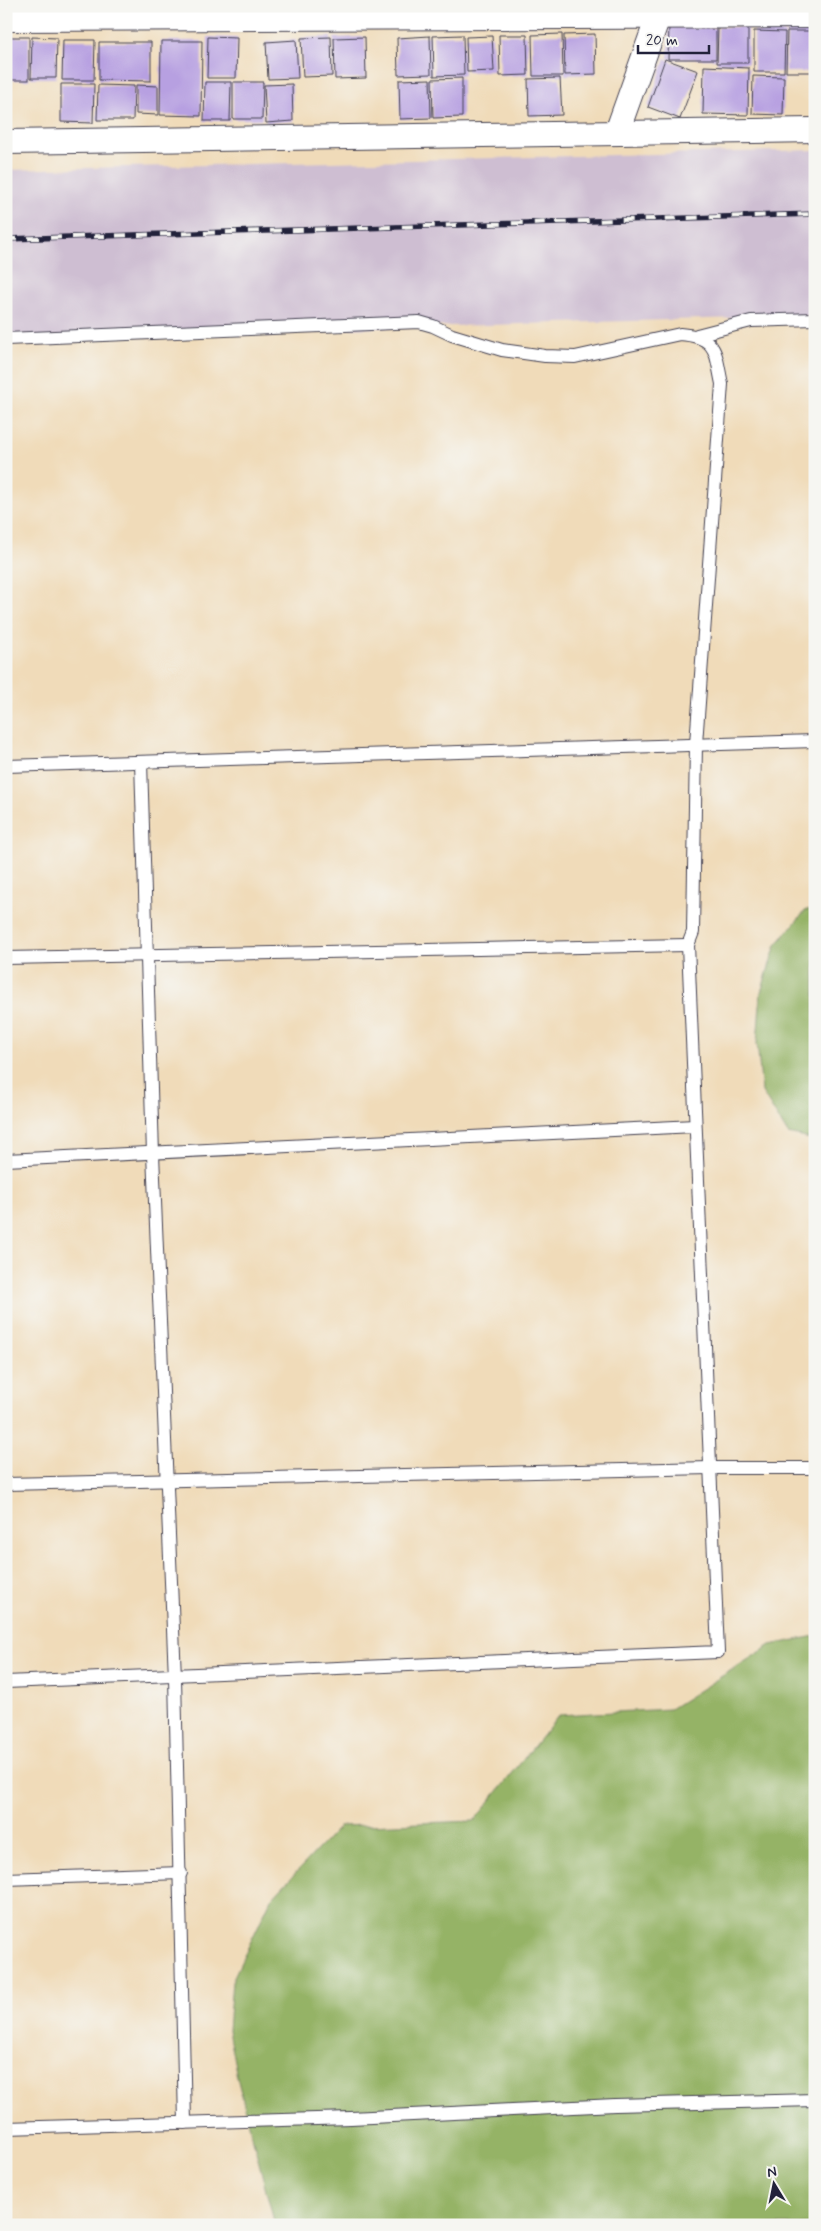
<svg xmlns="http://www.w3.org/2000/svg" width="821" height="2231" font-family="Mynerve,sans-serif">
	<rect width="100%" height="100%" fill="#f6f6f2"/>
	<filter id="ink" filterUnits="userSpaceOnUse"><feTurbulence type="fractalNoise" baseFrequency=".02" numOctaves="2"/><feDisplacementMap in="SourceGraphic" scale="10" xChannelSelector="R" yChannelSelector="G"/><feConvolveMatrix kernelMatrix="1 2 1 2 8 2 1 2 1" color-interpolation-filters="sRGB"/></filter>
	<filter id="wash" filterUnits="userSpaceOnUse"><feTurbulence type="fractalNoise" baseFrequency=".0096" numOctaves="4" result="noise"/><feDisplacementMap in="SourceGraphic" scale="20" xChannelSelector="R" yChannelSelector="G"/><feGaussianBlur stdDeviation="1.12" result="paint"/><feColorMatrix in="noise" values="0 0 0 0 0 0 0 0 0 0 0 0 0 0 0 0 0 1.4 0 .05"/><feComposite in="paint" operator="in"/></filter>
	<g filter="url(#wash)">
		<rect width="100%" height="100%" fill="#f0dbb9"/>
		<polygon fill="#cebed2" points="815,150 815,316 6,338 6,170"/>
		<g fill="#95b366" stroke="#5c6a50">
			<polygon points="815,909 815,1140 788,1134 762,1092 757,1043 761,992 776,945 806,910"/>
			<polygon points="815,1636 815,2225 275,2225 237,2077 228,2030 232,1981 271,1899 340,1826 474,1821 559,1715 670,1709 771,1645"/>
		</g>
		<g id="blocks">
			<g fill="#b7a0e1">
				<polygon points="669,27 716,28 716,59 668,59"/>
				<polygon points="718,27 748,27 748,63 717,63"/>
				<polygon points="754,31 785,32 784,72 754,72"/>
				<polygon points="787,31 815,31 815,72 786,72"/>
				<polygon points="562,34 563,76 533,76 532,35"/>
				<polygon points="595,34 596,74 565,75 564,35"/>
				<polygon points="463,35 464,75 434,76 433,36"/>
				<polygon points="499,35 527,35 528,75 500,76"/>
				<polygon points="430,36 431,74 398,75 397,38"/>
				<polygon points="492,36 494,71 467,72 466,37"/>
				<rect x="6" y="37" width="23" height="43"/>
				<polygon points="32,37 57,38 56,78 31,78"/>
				<polygon points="208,37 237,38 236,78 207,78"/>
				<polygon points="331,37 332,76 303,77 301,38"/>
				<polygon points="365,37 366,78 335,79 334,38"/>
				<polygon points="63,40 95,40 94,80 62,80"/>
				<polygon points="296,40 298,78 268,79 266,42"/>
				<polygon points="161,41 202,41 201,116 160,115"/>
				<polygon points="99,42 151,42 151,81 99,80"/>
				<polygon points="665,59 698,71 680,119 648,107"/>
				<polygon points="704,66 749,68 748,115 703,114"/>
				<polygon points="753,76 784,77 783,115 752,114"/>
				<polygon points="462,78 462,117 433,118 432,79"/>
				<polygon points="560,78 562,115 529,116 528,79"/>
				<polygon points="430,79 431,118 400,119 399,80"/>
				<polygon points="205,82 231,82 230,121 204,121"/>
				<polygon points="233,82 263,82 262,119 233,119"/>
				<polygon points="61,84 94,84 93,123 61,122"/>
				<polygon points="292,84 293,121 266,123 264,85"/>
				<polygon points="98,85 134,86 133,120 97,120"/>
				<polygon points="136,85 158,86 158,115 136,114"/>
			</g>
		</g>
	</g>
	<g filter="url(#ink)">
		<use href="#blocks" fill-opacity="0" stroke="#413e4e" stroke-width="1"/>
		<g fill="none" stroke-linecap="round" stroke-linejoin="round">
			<defs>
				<g id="service">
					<polyline points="697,335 751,321 815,319"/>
					<path d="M6 339 419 322 433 326 452 335 502 350 545 356 575 357 680 334C718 337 715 352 722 384L696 744 693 932 688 945 718 1652 6 1682"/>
					<polyline points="141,762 153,1154 175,1677 185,2123"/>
					<polyline points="6,766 815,741"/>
					<polyline points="6,958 688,945"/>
					<polyline points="6,1160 695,1126"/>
					<polyline points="6,1484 710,1468 815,1468"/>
					<polyline points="6,1879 181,1873"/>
					<polyline points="6,2128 351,2118 615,2105 815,2100"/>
				</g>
				<g id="minor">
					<polyline points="6,19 815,16"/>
					<polyline points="617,132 662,6"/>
					<polyline points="6,142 815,130"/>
				</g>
			</defs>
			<use href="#service" stroke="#413e4e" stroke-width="14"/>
			<use href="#minor" stroke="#413e4e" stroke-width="26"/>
			<use href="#service" stroke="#fff" stroke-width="12"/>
			<use href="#minor" stroke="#fff" stroke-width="24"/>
			<defs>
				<polyline id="rail" points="6,239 815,214"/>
			</defs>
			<use href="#rail" stroke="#22223b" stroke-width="5.5"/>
			<use href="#rail" stroke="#f6f6f2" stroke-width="4" stroke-dasharray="11" stroke-linecap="butt"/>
		</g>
	</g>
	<rect width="821" height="2231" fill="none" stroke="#f6f6f2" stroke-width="25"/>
	<g transform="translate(774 2184) rotate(350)" stroke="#f6f6f2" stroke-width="4" paint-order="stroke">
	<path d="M0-4L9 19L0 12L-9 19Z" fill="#22223b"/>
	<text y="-8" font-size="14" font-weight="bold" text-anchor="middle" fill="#22223b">N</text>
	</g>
	<path d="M638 45v8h71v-8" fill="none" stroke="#22223b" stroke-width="2.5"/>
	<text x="646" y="45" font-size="15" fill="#22223b" stroke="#f6f6f2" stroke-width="4" paint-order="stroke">20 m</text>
</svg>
